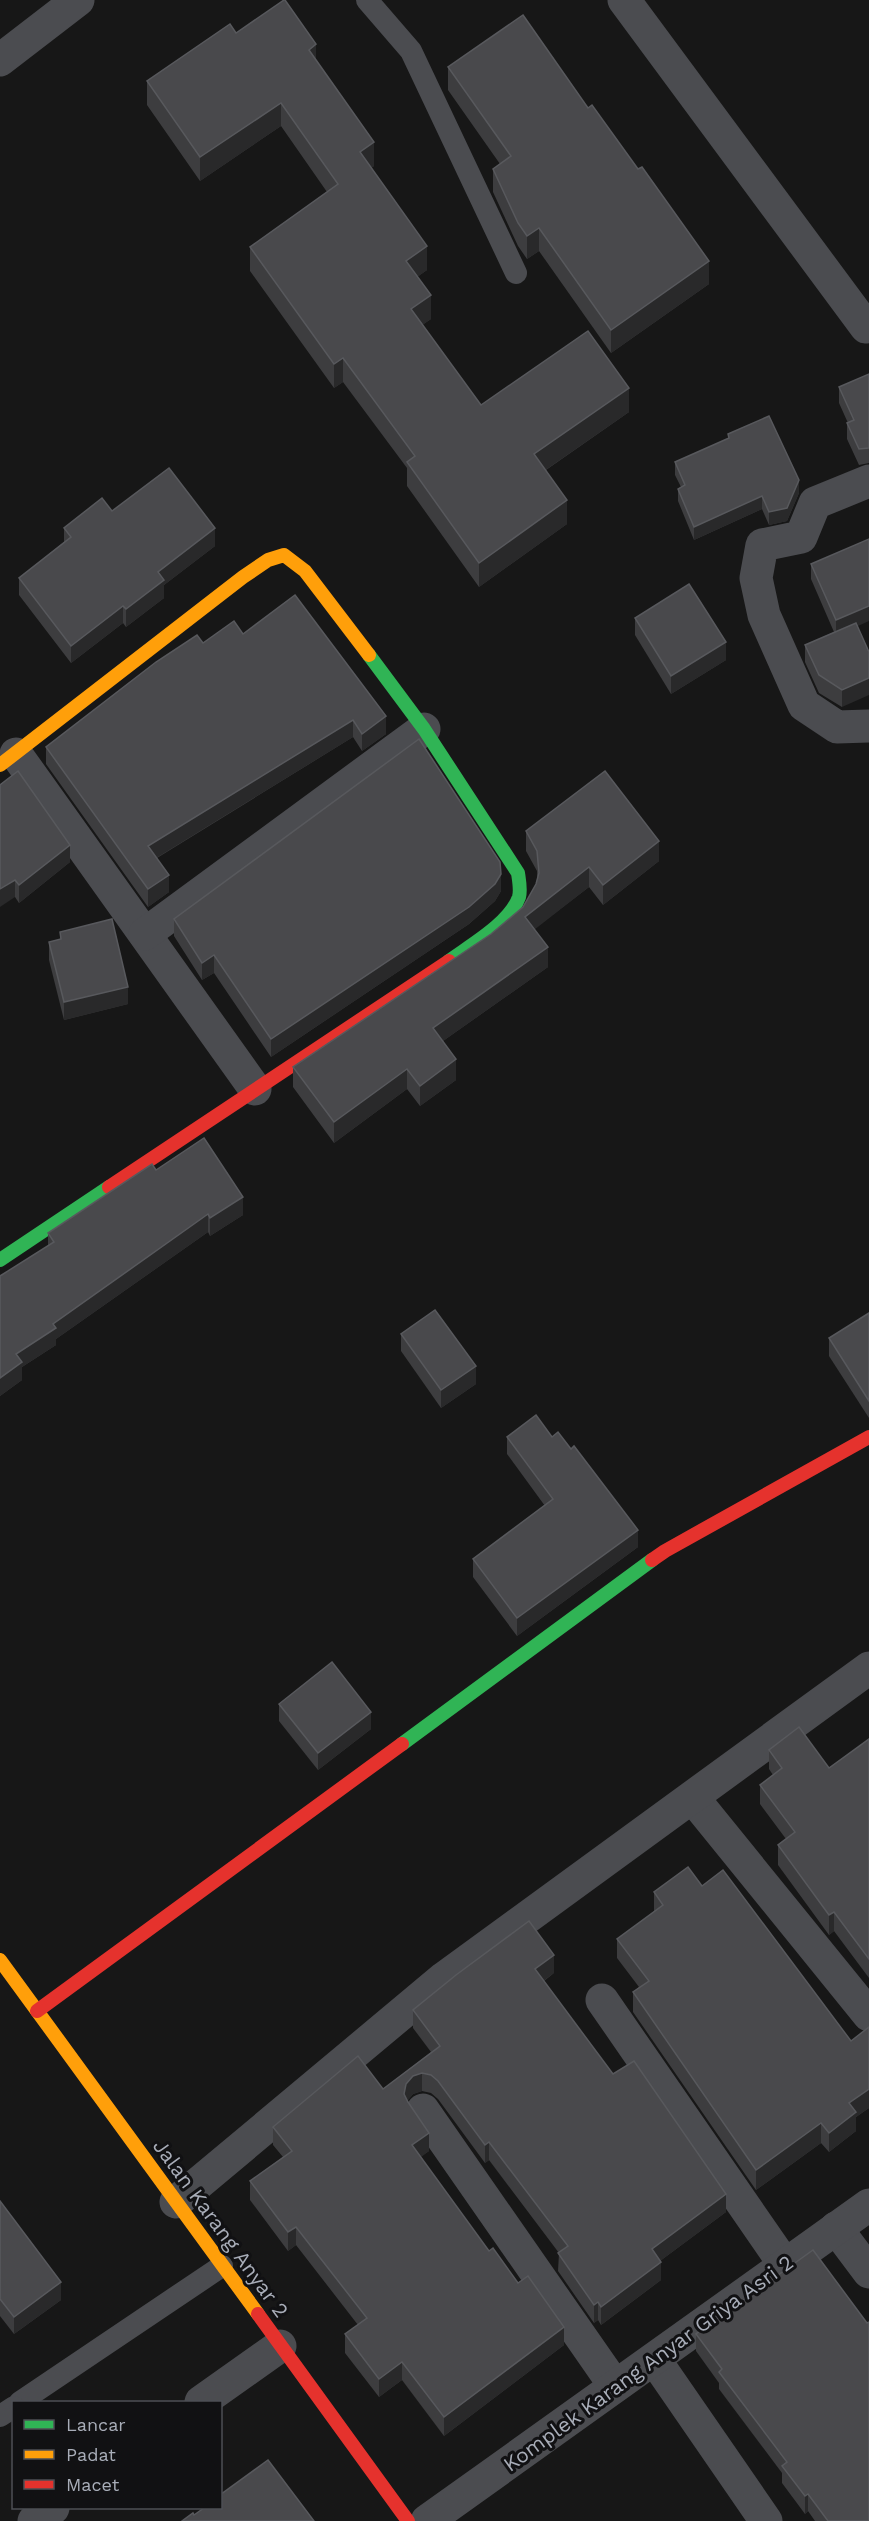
<svg xmlns="http://www.w3.org/2000/svg" width="869" height="2521" font-family="'Work Sans',sans-serif">
	<rect width="100%" height="100%" fill="#171717"/>
	<g fill="none" stroke-linecap="round" stroke-linejoin="round">
		<g stroke="#4b4c50" stroke-width="22">
			<polyline points="367,0 411,51 516,273"/>
			<polyline points="20,2402 222,2266"/>
			<polyline points="0,2416 14,2407"/>
		</g>
		<g stroke="#4b4c50" stroke-width="33">
			<polyline points="624,0 866,327"/>
			<polyline points="0,60 78,0"/>
			<polyline points="869,481 815,503 801,537 762,545 756,578 764,615 804,705 837,727 869,726"/>
			<polyline points="16,754 255,1089"/>
			<polyline points="145,934 424,729"/>
			<polyline points="693,1798 869,2015"/>
			<polyline points="602,2000 785,2265"/>
			<polyline points="423,2110 615,2386"/>
			<polyline points="176,2202 444,1978 869,1668"/>
			<polyline points="836,2228 869,2272"/>
			<polyline points="655,2360 766,2521"/>
			<polyline points="201,2402 280,2346"/>
			<polyline points="34,2521 53,2508"/>
			<polyline points="427,2521 869,2205"/>
		</g>
		<g stroke="#30b455" stroke-width="14">
			<path d="M369 655 424 729 518 873C519 880 521 890 519 897 510 923 471 945 449 961"/>
			<polyline points="0,1260 109,1187"/>
			<polyline points="402,1744 652,1560"/>
		</g>
		<g stroke="#ff9f0a" stroke-width="14">
			<polyline points="0,765 243,577 268,560 284,555 305,571 369,655"/>
			<polyline points="0,1960 258,2314"/>
		</g>
		<g stroke="#e5322d" stroke-width="14">
			<polyline points="109,1187 449,961"/>
			<polyline points="652,1560 665,1551 869,1437"/>
			<polyline points="37,2011 402,1744"/>
			<polyline points="258,2314 408,2521"/>
		</g>
	</g>
	<g fill="#3d3d3f">
		<polygon points="236,33 316,61 374,166 371,168 427,270 417,277 431,319 422,325 481,405 629,412 546,470 567,524 479,587 407,486 407,468 343,382 334,388 250,271 250,247 327,192 281,126 200,181 147,105 147,81"/>
		<polygon points="448,67 709,284 611,353 539,251 527,259 518,246 493,192 493,169 500,164 448,90"/>
		<polygon points="869,374 869,463 859,465 847,439 847,423 848,423 839,403 839,387"/>
		<polygon points="728,434 799,493 787,521 769,525 762,509 694,540 678,501 678,489 681,487 675,475 675,462 728,439"/>
		<polygon points="112,511 215,546 164,585 164,598 126,627 123,623 71,663 19,595 19,578 64,542 64,528"/>
		<polygon points="811,564 857,626 842,707 819,693 805,662 805,645 834,632 811,579"/>
		<polygon points="635,618 726,660 671,694 635,635"/>
		<polygon points="203,643 386,734 362,751 353,737 157,858 169,892 148,907 46,764 46,747"/>
		<polygon points="0,785 70,862 19,903 15,897"/>
		<polygon points="526,831 659,861 603,905 589,887 534,929 548,967 443,1041 456,1080 420,1106 407,1089 334,1143 293,1087 293,1067 491,934 523,907 536,884 537,879 537,871 526,851"/>
		<polygon points="501,891 495,901 469,924 271,1057 214,973 202,980 174,936 174,919"/>
		<polygon points="60,932 128,1004 64,1020 49,960 49,942 60,940"/>
		<polygon points="156,1170 243,1215 210,1236 208,1232 56,1339 56,1345 22,1367 22,1380 0,1396 0,1276 48,1246 48,1233"/>
		<polygon points="869,1313 869,1418 829,1356 829,1338"/>
		<polygon points="401,1334 476,1384 441,1408 401,1351"/>
		<polygon points="507,1437 638,1547 517,1636 473,1577 473,1559 545,1506 507,1454"/>
		<polygon points="279,1704 371,1729 318,1770 279,1721"/>
		<polygon points="869,1739 869,1978 834,1931 829,1935 778,1865 778,1845 786,1839 760,1804 760,1785 773,1775 769,1769 769,1750 829,1768"/>
		<polygon points="702,1886 851,2041 869,2027 869,2108 856,2117 856,2131 829,2152 821,2143 756,2190 633,2012 633,1992 639,1987 617,1958 617,1939 654,1912 654,1892"/>
		<polygon points="554,1973 544,1981 613,2074 726,2212 660,2261 661,2280 601,2325 598,2320 594,2323 558,2271 559,2253 489,2160 485,2163 438,2099 431,2093 422,2091 413,2094 407,2101 429,2151 420,2157 489,2251 564,2345 444,2436 402,2380 379,2397 345,2353 345,2334 358,2325 296,2245 288,2251 250,2200 250,2181 283,2157 273,2145 273,2127 383,2089 431,2052 413,2028 413,2010"/>
		<polygon points="0,2201 61,2300 14,2334 0,2316"/>
		<polygon points="696,2334 869,2521 815,2521 808,2511 805,2514 782,2483 782,2473 719,2389 719,2383 696,2351"/>
	</g>
	<g fill="#29292a">
		<polygon points="316,44 316,68 309,50"/>
		<polygon points="281,103 281,126 200,181 200,157"/>
		<polygon points="374,142 374,166 360,176 360,152"/>
		<polygon points="539,228 539,251 527,259 527,236"/>
		<polygon points="427,246 427,270 406,285 406,261"/>
		<polygon points="709,261 709,284 611,353 611,330"/>
		<polygon points="431,295 431,319 411,333 411,309"/>
		<polygon points="343,358 343,382 334,388 334,364"/>
		<polygon points="629,388 629,412 534,478 534,454"/>
		<polygon points="799,480 799,493 787,521 769,525 769,512"/>
		<polygon points="762,496 762,509 694,540 694,527"/>
		<polygon points="567,500 567,524 479,587 479,563"/>
		<polygon points="215,528 215,546 164,585 164,598 126,627 126,609 158,572"/>
		<polygon points="123,606 123,623 71,663 71,646"/>
		<polygon points="869,606 869,621 836,636 836,620"/>
		<polygon points="726,642 726,660 671,694 671,676"/>
		<polygon points="869,678 869,695 842,707 842,690"/>
		<polygon points="386,716 386,734 362,751 362,734"/>
		<polygon points="353,720 353,737 148,863 148,846"/>
		<polygon points="659,841 659,861 603,905 603,885"/>
		<polygon points="70,845 70,862 19,903 19,885"/>
		<polygon points="589,867 589,887 525,937 525,917"/>
		<polygon points="501,874 501,891 495,901 469,924 271,1057 271,1039"/>
		<polygon points="169,875 169,892 148,907 148,889"/>
		<polygon points="15,880 15,897 0,907 0,889"/>
		<polygon points="548,947 548,967 433,1048 433,1028"/>
		<polygon points="214,955 214,973 202,980 202,963"/>
		<polygon points="128,987 128,1004 64,1020 64,1002"/>
		<polygon points="456,1059 456,1080 420,1106 420,1086"/>
		<polygon points="407,1069 407,1089 334,1143 334,1122"/>
		<polygon points="243,1197 243,1215 210,1236 210,1218"/>
		<polygon points="208,1214 208,1232 56,1339 56,1345 22,1367 22,1380 0,1396 0,1378 16,1354 53,1324"/>
		<polygon points="476,1366 476,1384 441,1408 441,1390"/>
		<polygon points="638,1530 638,1547 517,1636 517,1618"/>
		<polygon points="371,1712 371,1729 318,1770 318,1753"/>
		<polygon points="834,1912 834,1931 829,1935 829,1915"/>
		<polygon points="554,1955 554,1973 535,1987 535,1969"/>
		<polygon points="422,2073 422,2091 413,2094 406,2103 404,2094 406,2084 413,2076"/>
		<polygon points="869,2089 869,2108 856,2117 856,2131 829,2152 829,2133 849,2103"/>
		<polygon points="821,2123 821,2143 756,2190 756,2170"/>
		<polygon points="429,2133 429,2151 412,2164 412,2145"/>
		<polygon points="489,2142 489,2160 485,2163 485,2145"/>
		<polygon points="726,2194 726,2212 652,2267 652,2249"/>
		<polygon points="296,2227 296,2245 288,2251 288,2232"/>
		<polygon points="661,2262 661,2280 601,2325 601,2307"/>
		<polygon points="61,2282 61,2300 14,2334 14,2317"/>
		<polygon points="598,2302 598,2320 594,2323 594,2305"/>
		<polygon points="564,2327 564,2345 444,2436 444,2417"/>
		<polygon points="402,2362 402,2380 379,2397 379,2379"/>
		<polygon points="808,2494 808,2511 805,2514 805,2496"/>
	</g>
	<g fill="#49494c" stroke="#58595d" stroke-width="1.5">
		<polygon points="284,0 285,0 316,44 309,50 374,142 360,152 427,246 406,261 431,295 411,309 481,405 588,331 629,388 534,454 567,500 479,563 407,462 415,456 343,358 334,364 250,247 338,184 281,103 200,157 147,81 230,24 236,33"/>
		<polygon points="523,15 588,108 592,105 638,169 642,167 709,261 611,330 539,228 527,236 518,223 493,169 511,156 448,67"/>
		<polygon points="869,374 869,448 859,449 847,423 854,420 839,387"/>
		<polygon points="769,416 799,480 787,508 769,512 762,496 694,527 678,489 685,485 675,462 729,438 728,434"/>
		<polygon points="169,468 215,528 158,572 164,580 126,609 123,606 71,646 19,578 71,537 64,528 102,498 112,511"/>
		<polygon points="869,539 869,606 836,620 811,564"/>
		<polygon points="689,584 726,642 671,676 635,618"/>
		<polygon points="295,595 386,716 362,734 353,720 148,846 169,875 148,889 46,747 156,662 197,635 203,643 234,621 243,634"/>
		<polygon points="856,623 869,652 869,678 842,690 819,675 805,645"/>
		<polygon points="419,739 500,862 501,874 495,884 469,907 271,1039 214,955 202,963 174,919"/>
		<polygon points="18,771 70,845 19,885 15,880 0,889 0,785"/>
		<polygon points="605,771 659,841 603,885 589,867 525,917 548,947 433,1028 456,1059 420,1086 407,1069 334,1122 293,1067 491,934 523,907 536,884 539,873 537,851 526,831"/>
		<polygon points="112,919 128,987 64,1002 49,942 61,939 60,932"/>
		<polygon points="204,1138 243,1197 210,1218 208,1214 53,1324 56,1328 16,1354 22,1362 0,1378 0,1276 54,1242 48,1233 152,1164 156,1170"/>
		<polygon points="435,1310 476,1366 441,1390 401,1334"/>
		<polygon points="869,1313 869,1401 829,1338"/>
		<polygon points="536,1415 552,1437 558,1432 571,1449 574,1446 638,1530 517,1618 473,1559 553,1499 507,1437"/>
		<polygon points="332,1662 371,1712 318,1753 279,1704"/>
		<polygon points="799,1727 829,1768 869,1739 869,1959 834,1912 829,1915 778,1845 795,1832 760,1785 782,1768 769,1750"/>
		<polygon points="688,1867 702,1886 723,1870 851,2041 869,2027 869,2089 849,2103 856,2112 829,2133 821,2123 756,2170 633,1992 649,1981 617,1939 663,1905 654,1892"/>
		<polygon points="529,1921 554,1955 535,1969 613,2074 634,2061 726,2194 652,2249 661,2262 601,2307 598,2302 594,2305 558,2253 568,2246 489,2142 485,2145 438,2081 431,2075 422,2073 413,2076 406,2084 404,2094 408,2102 429,2133 412,2145 489,2251 493,2248 518,2283 528,2276 564,2327 444,2417 402,2362 379,2379 345,2334 367,2318 296,2227 288,2232 250,2181 292,2151 273,2127 358,2056 383,2089 440,2046 413,2010 456,1975"/>
		<polygon points="0,2201 61,2282 14,2317 0,2299"/>
		<polygon points="813,2250 867,2323 869,2322 869,2521 828,2521 808,2494 805,2496 782,2466 787,2462 719,2372 722,2369 696,2334"/>
		<polygon points="268,2460 314,2521 182,2521 193,2513 194,2515 204,2508 220,2508 220,2495"/>
	</g>
	<g text-anchor="middle" dominant-baseline="central" stroke-width="6" stroke-linejoin="round" paint-order="stroke">
		<g font-size="21" fill="#a8adb8" stroke="#111113">
			<text transform="translate(221 2228) rotate(54)">Jalan Karang Anyar 2</text>
			<text transform="translate(648 2363) rotate(-36)">Komplek Karang Anyar Griya Asri 2</text>
		</g>
	</g>
	<rect x="12" y="2401" width="210" height="108" fill="#111113" stroke="#4d4f55" stroke-width="1.5"/>
	<rect x="24" y="2420" width="30" height="9" fill="#30b455" stroke="#4d4f55" stroke-width="1.5"/>
	<text x="66" y="2431" font-size="18" fill="#a8adb8">Lancar</text>
	<rect x="24" y="2450" width="30" height="9" fill="#ff9f0a" stroke="#4d4f55" stroke-width="1.5"/>
	<text x="66" y="2461" font-size="18" fill="#a8adb8">Padat</text>
	<rect x="24" y="2480" width="30" height="9" fill="#e5322d" stroke="#4d4f55" stroke-width="1.5"/>
	<text x="66" y="2491" font-size="18" fill="#a8adb8">Macet</text>
</svg>
